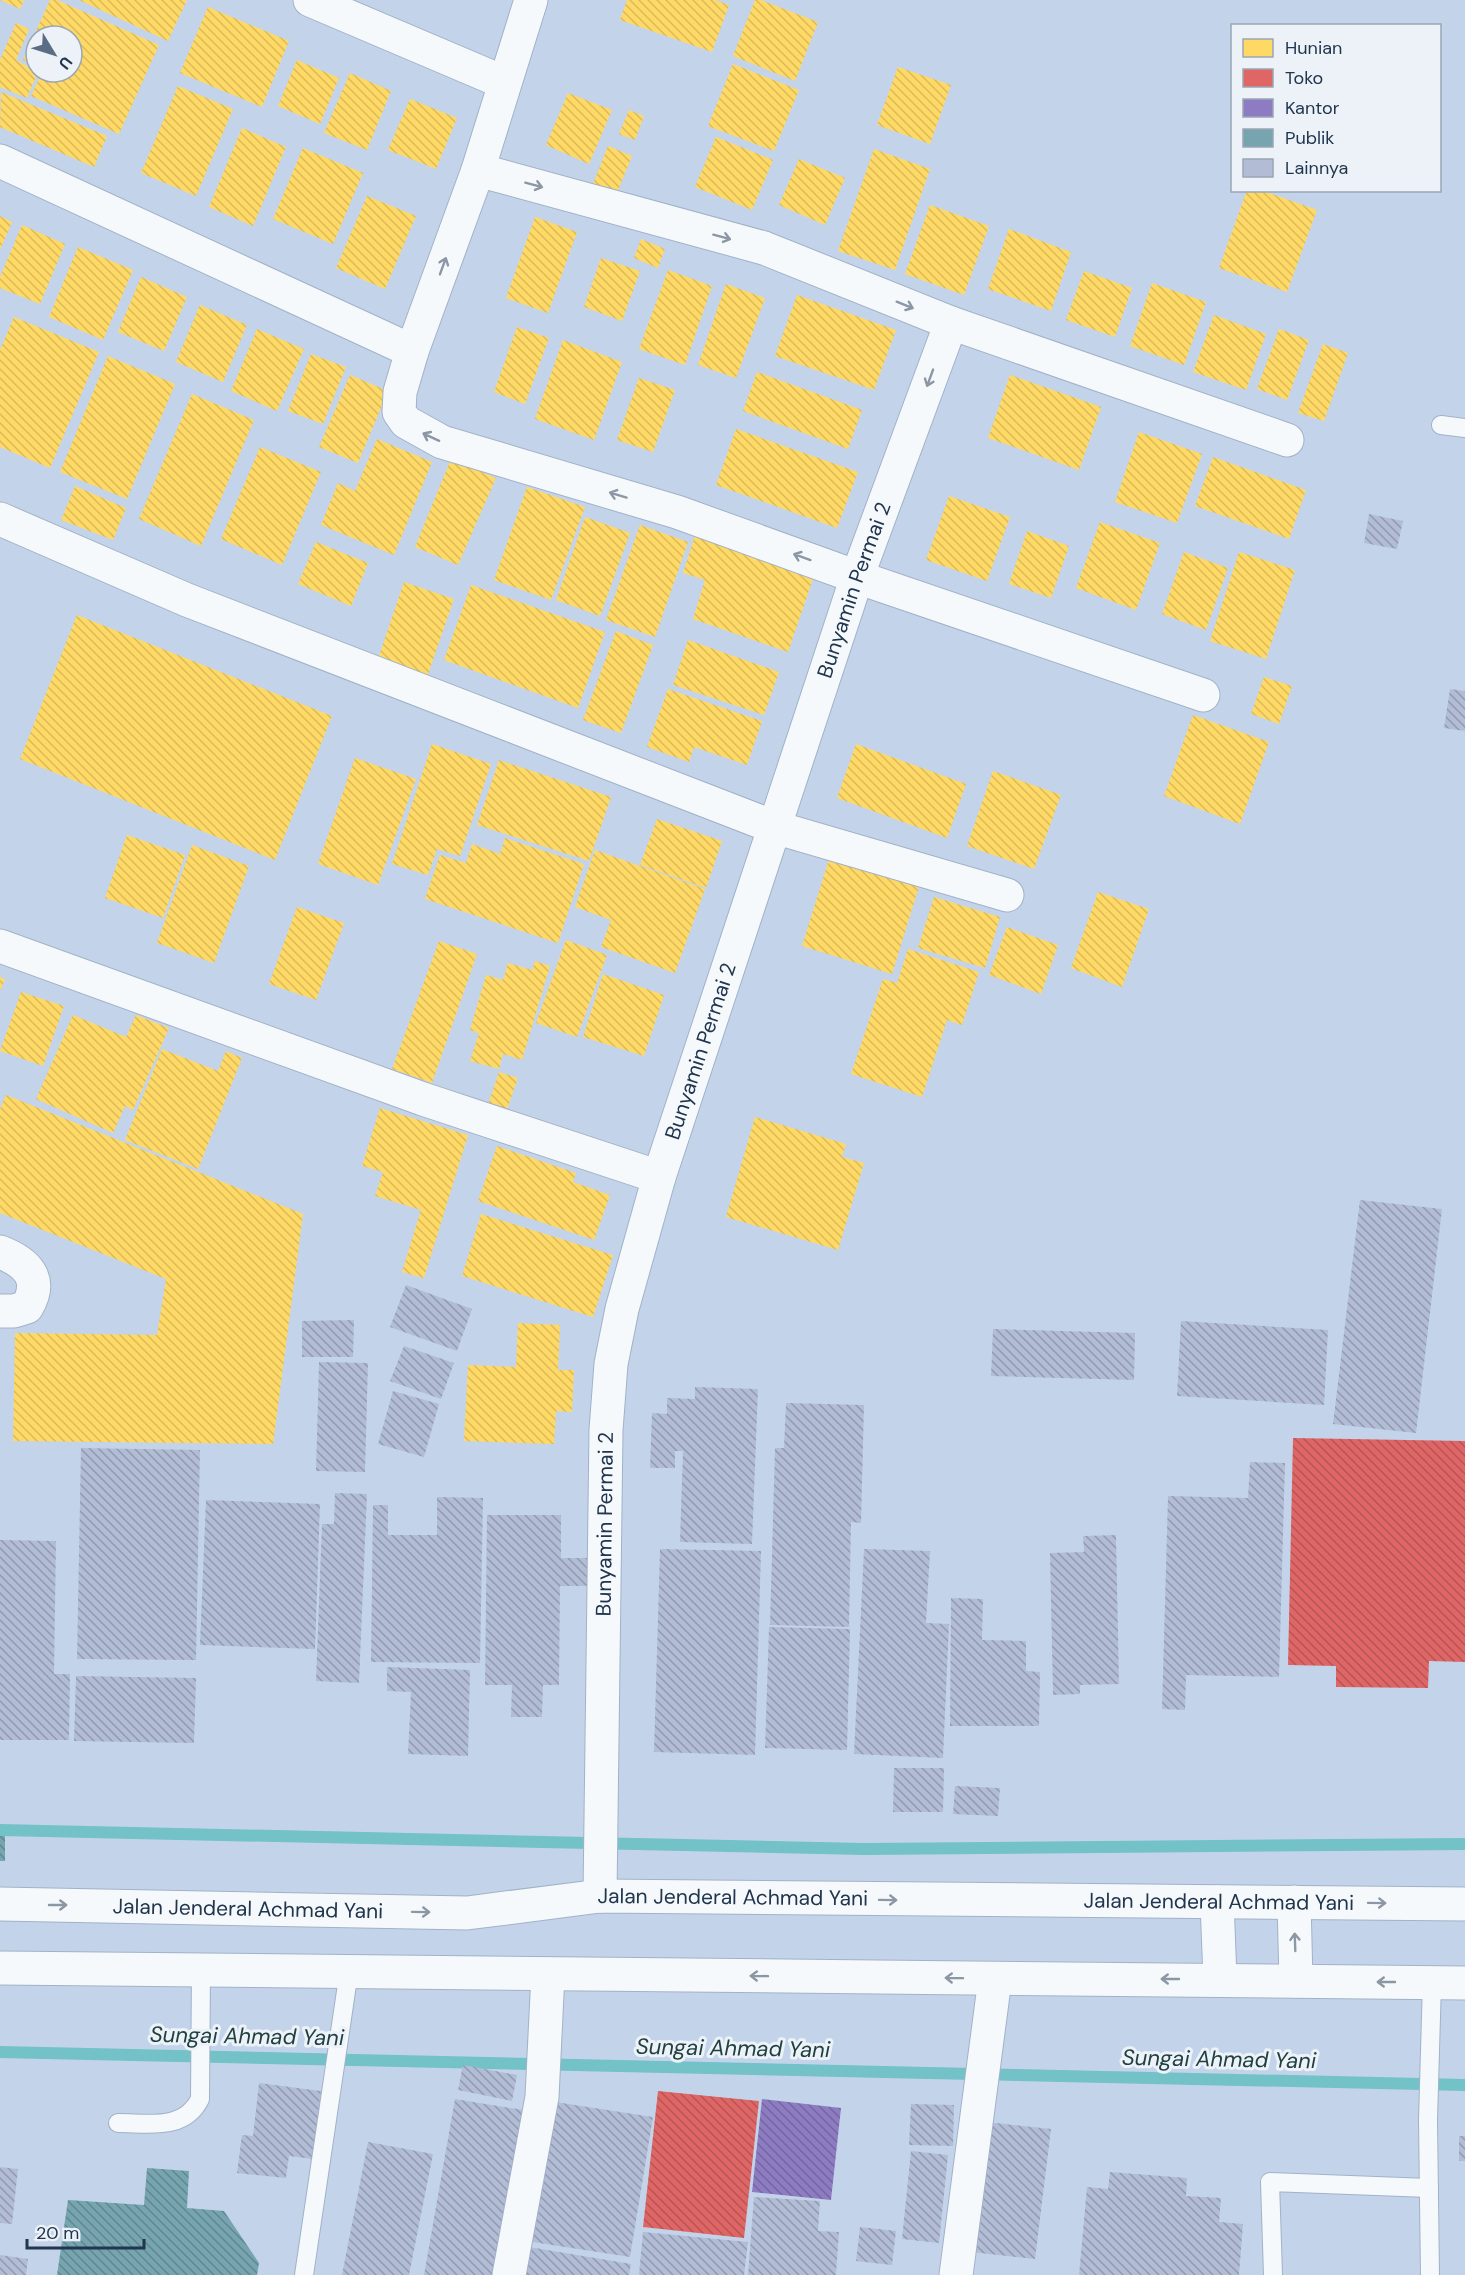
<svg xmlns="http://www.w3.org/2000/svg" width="1465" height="2275" font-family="'DM Sans',sans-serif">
	<defs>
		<pattern id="homes-back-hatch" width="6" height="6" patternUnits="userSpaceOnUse" patternTransform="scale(1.5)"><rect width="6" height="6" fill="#ffd966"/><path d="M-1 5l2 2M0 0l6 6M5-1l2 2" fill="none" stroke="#dabb5a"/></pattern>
		<pattern id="shops-back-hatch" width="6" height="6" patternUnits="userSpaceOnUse" patternTransform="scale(1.5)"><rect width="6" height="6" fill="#e06666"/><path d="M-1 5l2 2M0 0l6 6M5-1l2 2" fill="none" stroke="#b55556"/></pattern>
		<pattern id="offices-back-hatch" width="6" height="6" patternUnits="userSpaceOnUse" patternTransform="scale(1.5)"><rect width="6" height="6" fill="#8e7cc3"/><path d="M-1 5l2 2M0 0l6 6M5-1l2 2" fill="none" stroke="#7466a1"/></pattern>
		<pattern id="public-back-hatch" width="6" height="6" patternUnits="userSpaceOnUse" patternTransform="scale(1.5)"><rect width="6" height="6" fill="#76a5af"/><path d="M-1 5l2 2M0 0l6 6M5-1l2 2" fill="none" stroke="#608791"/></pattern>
		<pattern id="building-back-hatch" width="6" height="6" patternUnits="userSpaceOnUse" patternTransform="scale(1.5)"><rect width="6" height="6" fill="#b2bdd5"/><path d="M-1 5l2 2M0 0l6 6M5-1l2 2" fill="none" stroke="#909aaf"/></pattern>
	</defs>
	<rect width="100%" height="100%" fill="#c3d4ea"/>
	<g fill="url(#homes-back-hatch)">
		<polygon points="0,0 24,0 20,9"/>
		<polygon points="50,0 57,0 159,45 119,134 31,96 42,72 72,72 72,36 36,36 36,65 23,60"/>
		<polygon points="79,0 187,0 168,41"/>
		<polygon points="627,0 715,0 729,5 712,52 620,20"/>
		<polygon points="755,0 761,0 818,22 795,81 733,56"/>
		<polygon points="208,7 289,41 262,107 180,73"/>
		<polygon points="16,23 29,29 16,60 38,72 27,98 0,87 0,60"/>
		<polygon points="297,60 339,78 320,124 278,106"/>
		<polygon points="733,64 799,90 774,151 708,126"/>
		<polygon points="898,67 951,85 930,144 877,125"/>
		<polygon points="350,73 391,91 367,150 324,133"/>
		<polygon points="178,86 233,109 196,196 141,173"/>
		<polygon points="1,92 107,136 94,167 0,127"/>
		<polygon points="568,93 612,110 589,164 546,145"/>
		<polygon points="410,99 457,118 436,169 388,150"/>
		<polygon points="629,110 644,116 635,140 619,134"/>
		<polygon points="242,128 286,147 253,226 209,207"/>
		<polygon points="716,137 773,160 752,210 695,187"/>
		<polygon points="608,146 632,156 617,193 593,184"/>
		<polygon points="303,148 363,173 333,244 273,219"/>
		<polygon points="874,149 930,169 895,270 838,251"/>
		<polygon points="799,159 845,178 825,225 779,205"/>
		<polygon points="1247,190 1261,190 1317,210 1287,292 1219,268"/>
		<polygon points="367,196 416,216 385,289 336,268"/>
		<polygon points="930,205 989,226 964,295 905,274"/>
		<polygon points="0,216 12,222 0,250"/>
		<polygon points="535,217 577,232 548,313 506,298"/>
		<polygon points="22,225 65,244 40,304 0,288 0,277"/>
		<polygon points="1009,229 1071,252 1051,311 988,289"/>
		<polygon points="641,239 665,249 658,268 634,258"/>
		<polygon points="78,247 133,270 103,340 49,317"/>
		<polygon points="601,258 640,271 622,321 584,307"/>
		<polygon points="668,270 712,286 685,365 639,349"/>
		<polygon points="1084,271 1132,288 1115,337 1066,320"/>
		<polygon points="141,277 187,297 164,351 118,332"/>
		<polygon points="1152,283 1206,302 1184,365 1130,346"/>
		<polygon points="726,284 765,298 736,378 698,365"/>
		<polygon points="797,295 896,330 874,390 775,356"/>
		<polygon points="200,305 247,325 223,382 176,362"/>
		<polygon points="1214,315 1266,334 1246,390 1193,372"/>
		<polygon points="14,317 99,352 50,468 0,447 0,350"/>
		<polygon points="517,327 549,338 525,404 494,392"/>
		<polygon points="257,329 304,349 277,411 231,391"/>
		<polygon points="1279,329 1309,340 1287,400 1257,389"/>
		<polygon points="563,340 622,362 594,440 535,419"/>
		<polygon points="1323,344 1348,353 1324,421 1298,413"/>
		<polygon points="311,354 346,367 323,424 288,411"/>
		<polygon points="108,356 175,384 127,499 60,472"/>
		<polygon points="757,372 862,410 848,449 743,411"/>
		<polygon points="350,375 388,391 358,463 319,447"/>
		<polygon points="1010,375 1101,407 1079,470 988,438"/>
		<polygon points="639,378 675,390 653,452 617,440"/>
		<polygon points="192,394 254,420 201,546 139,519"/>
		<polygon points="736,429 858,472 837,528 716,485"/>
		<polygon points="1139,432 1202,454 1177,523 1115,502"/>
		<polygon points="377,439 432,462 394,555 321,525 338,483 355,491"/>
		<polygon points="260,447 321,472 282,565 221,539"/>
		<polygon points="1213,457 1306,490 1289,539 1195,506"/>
		<polygon points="451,459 496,478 458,565 415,547"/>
		<polygon points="75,486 126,508 113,540 61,520"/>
		<polygon points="527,487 585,507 551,600 494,580"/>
		<polygon points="949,496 1010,517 987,581 926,560"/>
		<polygon points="585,517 630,533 600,616 556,600"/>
		<polygon points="1100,522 1160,543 1136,610 1076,588"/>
		<polygon points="640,525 688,542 655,637 606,620"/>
		<polygon points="698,526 817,567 788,652 693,619 705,580 683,573"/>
		<polygon points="1027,531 1069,546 1051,598 1009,584"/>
		<polygon points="316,542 368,563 351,606 298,584"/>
		<polygon points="1184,552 1228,568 1206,630 1162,614"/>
		<polygon points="1239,552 1295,570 1266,659 1210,641"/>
		<polygon points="404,582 454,599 426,680 377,662"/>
		<polygon points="471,585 605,632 578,708 444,660"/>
		<polygon points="77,615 332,716 275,860 20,759"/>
		<polygon points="616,631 653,645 621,733 583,720"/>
		<polygon points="688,640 779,672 764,715 673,685"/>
		<polygon points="1264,677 1292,686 1279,724 1251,714"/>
		<polygon points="668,689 762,721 747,765 694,747 689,762 647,747"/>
		<polygon points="1193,715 1269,742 1240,824 1164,796"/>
		<polygon points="432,744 491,764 460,856 437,849 428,875 392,864"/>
		<polygon points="856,744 966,784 947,838 837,798"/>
		<polygon points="355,758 416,779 378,885 318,864"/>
		<polygon points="499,760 611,797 589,861 477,825"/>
		<polygon points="993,771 1061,795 1034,869 967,846"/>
		<polygon points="657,819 722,841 706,888 640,865"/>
		<polygon points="127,835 185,855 163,918 105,898"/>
		<polygon points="505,838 584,864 558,943 425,899 440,855 466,863 472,844 500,854"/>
		<polygon points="192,845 249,866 214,963 157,943"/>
		<polygon points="595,850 705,889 675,973 601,947 611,920 575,907"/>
		<polygon points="830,856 920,883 892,974 802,946"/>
		<polygon points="1098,892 1149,909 1122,987 1071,968"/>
		<polygon points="934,897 1000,917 985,968 918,948"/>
		<polygon points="297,907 344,923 316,1000 269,984"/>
		<polygon points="1007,927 1058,945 1041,994 989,975"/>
		<polygon points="566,940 607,955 577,1037 536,1023"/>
		<polygon points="439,941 477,954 432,1083 392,1069"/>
		<polygon points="908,949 979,972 962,1025 947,1020 922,1097 851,1074 883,979 897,983"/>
		<polygon points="535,961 550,966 522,1060 503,1054 499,1069 470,1061 479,1033 470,1030 486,975 503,980 508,963 532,970"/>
		<polygon points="603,974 664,995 644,1056 583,1037"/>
		<polygon points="0,977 5,979 0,991"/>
		<polygon points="21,992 64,1006 43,1066 0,1051"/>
		<polygon points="73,1015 126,1037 136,1015 169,1028 133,1110 125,1106 113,1133 36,1099"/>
		<polygon points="162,1049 218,1071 226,1051 242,1058 198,1169 125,1140"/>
		<polygon points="499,1072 518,1078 505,1115 487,1108"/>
		<polygon points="6,1095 303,1214 273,1444 13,1441 15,1333 157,1335 166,1279 0,1213 0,1109"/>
		<polygon points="380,1108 468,1135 424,1278 402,1272 421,1210 375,1196 383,1172 362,1166"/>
		<polygon points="755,1117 846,1144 842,1157 864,1163 838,1250 726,1217"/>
		<polygon points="497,1146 576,1173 573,1182 610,1195 594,1240 478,1201"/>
		<polygon points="481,1214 613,1255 593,1317 462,1276"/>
		<polygon points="518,1323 560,1325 558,1370 574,1370 572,1412 556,1411 554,1444 464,1441 468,1365 516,1367"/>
	</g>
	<g fill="url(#shops-back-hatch)">
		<polygon points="1293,1438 1465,1441 1465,1662 1429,1661 1428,1688 1336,1687 1336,1666 1288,1665"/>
		<polygon points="658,2091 759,2101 744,2238 643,2227"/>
	</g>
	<polygon fill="url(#offices-back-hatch)" points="762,2099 841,2108 831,2200 752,2192"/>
	<g fill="url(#public-back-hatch)">
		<rect x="0" y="1831" width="5" height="30"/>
		<polygon points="147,2168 189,2171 187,2208 224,2211 259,2263 257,2275 57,2275 68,2200 144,2205"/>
	</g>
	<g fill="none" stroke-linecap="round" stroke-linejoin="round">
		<g stroke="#72c2c7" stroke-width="12">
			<polyline points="0,1830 864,1849 1465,1844"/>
			<polyline points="0,2052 1465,2085"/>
		</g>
	</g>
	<g fill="url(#building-back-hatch)">
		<polygon points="1369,514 1403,521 1397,549 1364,543"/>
		<polygon points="1450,689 1465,691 1465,731 1444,728"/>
		<polygon points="1360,1200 1442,1209 1416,1433 1333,1424"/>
		<polygon points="406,1285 472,1309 457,1351 390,1327"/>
		<polygon points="354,1320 353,1357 302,1357 302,1321"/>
		<polygon points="1181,1321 1328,1330 1324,1405 1177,1396"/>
		<polygon points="993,1329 1135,1333 1134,1380 991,1376"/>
		<polygon points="404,1346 454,1363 441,1399 390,1381"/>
		<polygon points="319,1362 368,1363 365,1472 316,1471"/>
		<polygon points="695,1387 758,1389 752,1544 680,1542 683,1451 675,1451 675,1468 650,1468 652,1413 667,1414 667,1398 695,1399"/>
		<polygon points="393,1391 439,1404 424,1457 378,1444"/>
		<polygon points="786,1403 864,1405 861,1523 851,1522 849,1627 770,1625 775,1448 784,1448"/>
		<polygon points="81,1448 200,1450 196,1660 77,1659"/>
		<polygon points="1250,1462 1285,1463 1279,1677 1186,1675 1185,1710 1162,1709 1168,1496 1248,1498"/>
		<polygon points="335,1493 367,1494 359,1683 316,1681 322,1524 334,1524"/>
		<polygon points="437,1497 483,1498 480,1663 371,1662 373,1505 388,1505 388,1535 437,1535"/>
		<polygon points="206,1500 320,1504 315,1649 200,1645"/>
		<polygon points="487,1515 561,1515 561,1558 588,1558 587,1586 560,1586 559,1685 543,1685 542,1717 511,1717 512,1685 485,1685"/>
		<polygon points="1116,1535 1119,1684 1080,1685 1080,1694 1053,1695 1050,1553 1084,1552 1083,1536"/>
		<polygon points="0,1540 56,1541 54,1674 70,1674 69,1740 0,1740"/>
		<polygon points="660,1549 761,1551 755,1755 654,1752"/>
		<polygon points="864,1549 930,1551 926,1623 949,1624 943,1758 854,1754"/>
		<polygon points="951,1598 983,1599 982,1640 1026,1641 1026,1671 1040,1672 1039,1726 950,1726"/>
		<polygon points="769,1627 850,1629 847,1750 765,1748"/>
		<polygon points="387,1667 470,1670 468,1756 408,1754 411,1692 387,1691"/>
		<polygon points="76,1676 196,1678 194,1743 74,1741"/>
		<polygon points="894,1768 944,1768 943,1812 893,1812"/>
		<polygon points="955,1786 1000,1788 998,1816 953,1814"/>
		<polygon points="463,2065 517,2075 512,2101 458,2090"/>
		<polygon points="259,2083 321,2091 313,2159 289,2156 286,2178 237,2173 242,2135 253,2136"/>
		<polygon points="455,2099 529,2111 500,2275 424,2275"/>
		<polygon points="549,2101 653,2117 630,2257 526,2241"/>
		<polygon points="911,2104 954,2105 953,2146 909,2145"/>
		<polygon points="978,2121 1051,2129 1035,2259 962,2251"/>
		<rect x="1459" y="2136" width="6" height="25"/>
		<polygon points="368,2142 433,2154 409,2275 342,2275"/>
		<polygon points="911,2151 948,2155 939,2243 902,2239"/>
		<polygon points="0,2167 18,2169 12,2224 0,2223"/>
		<polygon points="1110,2172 1187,2178 1186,2196 1221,2198 1219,2222 1243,2224 1239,2275 1079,2275 1087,2187 1108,2189"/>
		<polygon points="754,2197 820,2201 818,2231 839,2232 836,2275 748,2275"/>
		<polygon points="860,2227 896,2231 892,2265 856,2261"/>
		<polygon points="643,2232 748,2242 744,2275 639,2275"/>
		<polygon points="529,2247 631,2264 629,2275 524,2275"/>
		<polygon points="0,2255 28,2259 26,2275 0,2275"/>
	</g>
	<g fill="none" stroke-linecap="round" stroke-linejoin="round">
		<defs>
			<g id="lane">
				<polyline points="1441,425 1465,428"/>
				<path d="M118 2123C149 2123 184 2131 200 2099L201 1970"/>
				<polyline points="304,2275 349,1971"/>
				<polyline points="1273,2275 1270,2182 1429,2188"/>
				<polyline points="1430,2275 1428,2120 1432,1982"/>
			</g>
			<g id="street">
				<polyline points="310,0 503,82"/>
				<polyline points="531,0 478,170 412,351 400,392 399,412 406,422 442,442 677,512 857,577 1203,695"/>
				<polyline points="0,161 412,351"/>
				<polyline points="478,170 764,248 951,323 1287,440"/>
				<polyline points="0,519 187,600 774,827 1007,895"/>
				<polyline points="0,946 423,1099 659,1177"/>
				<path d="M0 1252C26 1262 44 1278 27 1307L14 1311H0"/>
				<path id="s1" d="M600 1896 606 1430 611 1364 622 1309 659 1177 857 577 951 323"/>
				<polyline points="509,2275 542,2097 548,1974"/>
				<polyline points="956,2275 995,1979"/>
			</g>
			<g id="highway">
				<polyline points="1217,1902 1220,1978"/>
				<polyline points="1294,1902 1296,1981"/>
				<path id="s2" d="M0 1904 467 1913 600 1896 1465 1904"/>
				<polyline points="0,1968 1465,1983"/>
			</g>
		</defs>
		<use href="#lane" stroke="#a1b2c8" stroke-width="20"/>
		<use href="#street" stroke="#a1b2c8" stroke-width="35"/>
		<use href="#highway" stroke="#a1b2c8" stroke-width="35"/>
		<use href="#lane" stroke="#f6f9fc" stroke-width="18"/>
		<use href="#street" stroke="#f6f9fc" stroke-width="33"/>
		<use href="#highway" stroke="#f6f9fc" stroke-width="33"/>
	</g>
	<defs><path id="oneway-shaft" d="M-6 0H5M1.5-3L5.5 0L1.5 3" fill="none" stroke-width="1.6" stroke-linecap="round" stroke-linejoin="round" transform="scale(1.5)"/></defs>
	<g stroke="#8b97a5">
		<use href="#oneway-shaft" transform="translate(534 185) rotate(15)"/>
		<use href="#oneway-shaft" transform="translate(722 237) rotate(15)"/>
		<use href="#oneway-shaft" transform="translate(443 266) rotate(-70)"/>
		<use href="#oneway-shaft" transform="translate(905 305) rotate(22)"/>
		<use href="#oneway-shaft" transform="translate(930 378) rotate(110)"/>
		<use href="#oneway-shaft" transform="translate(431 437) rotate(-155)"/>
		<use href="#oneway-shaft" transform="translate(618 495) rotate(-163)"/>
		<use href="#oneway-shaft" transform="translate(802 557) rotate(-160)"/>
		<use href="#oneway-shaft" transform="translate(888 1900) rotate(1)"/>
		<use href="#oneway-shaft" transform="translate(1377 1903) rotate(1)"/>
		<use href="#oneway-shaft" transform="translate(58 1905)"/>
		<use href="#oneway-shaft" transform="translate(421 1912) rotate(1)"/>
		<use href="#oneway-shaft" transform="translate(1295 1942) rotate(-92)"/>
		<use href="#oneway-shaft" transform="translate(759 1976) rotate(-179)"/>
		<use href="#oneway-shaft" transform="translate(954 1978) rotate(-179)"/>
		<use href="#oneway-shaft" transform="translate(1170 1979) rotate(180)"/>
		<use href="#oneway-shaft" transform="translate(1386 1982) rotate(-180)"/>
	</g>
	<g text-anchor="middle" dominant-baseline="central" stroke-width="6" stroke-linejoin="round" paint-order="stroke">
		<g font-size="21" fill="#20354e" stroke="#ecf2f8">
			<text stroke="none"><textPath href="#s1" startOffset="1344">Bunyamin Permai 2</textPath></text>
			<text stroke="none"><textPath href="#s1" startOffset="858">Bunyamin Permai 2</textPath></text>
			<text stroke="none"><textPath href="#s1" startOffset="372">Bunyamin Permai 2</textPath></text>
			<text stroke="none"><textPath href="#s2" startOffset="734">Jalan Jenderal Achmad Yani</textPath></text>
			<text stroke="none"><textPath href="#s2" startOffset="1220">Jalan Jenderal Achmad Yani</textPath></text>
			<text stroke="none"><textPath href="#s2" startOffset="248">Jalan Jenderal Achmad Yani</textPath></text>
		</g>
		<g font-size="22" font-style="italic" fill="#204140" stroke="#ecf2f8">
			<text transform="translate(247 2036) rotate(1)">Sungai Ahmad Yani</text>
			<text transform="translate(733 2048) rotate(1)">Sungai Ahmad Yani</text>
			<text transform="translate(1219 2059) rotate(1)">Sungai Ahmad Yani</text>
		</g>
	</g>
	<rect x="1231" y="24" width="210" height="168" fill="#ecf2f8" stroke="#9aa6b4" stroke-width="1.5"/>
	<rect x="1243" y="39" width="30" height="18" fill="#ffd966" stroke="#9aa6b4" stroke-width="1.5"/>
	<text x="1285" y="54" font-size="18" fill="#20354e">Hunian</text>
	<rect x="1243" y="69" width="30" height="18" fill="#e06666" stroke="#9aa6b4" stroke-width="1.5"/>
	<text x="1285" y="84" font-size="18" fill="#20354e">Toko</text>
	<rect x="1243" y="99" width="30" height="18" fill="#8e7cc3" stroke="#9aa6b4" stroke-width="1.5"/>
	<text x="1285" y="114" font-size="18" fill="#20354e">Kantor</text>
	<rect x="1243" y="129" width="30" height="18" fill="#76a5af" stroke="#9aa6b4" stroke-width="1.5"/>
	<text x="1285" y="144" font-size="18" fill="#20354e">Publik</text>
	<rect x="1243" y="159" width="30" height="18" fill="#b2bdd5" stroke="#9aa6b4" stroke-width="1.5"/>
	<text x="1285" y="174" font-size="18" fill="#20354e">Lainnya</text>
	<g transform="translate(54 54) rotate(128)"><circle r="28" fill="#ecf2f8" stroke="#9aa6b4" stroke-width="1.5"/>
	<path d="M0-4.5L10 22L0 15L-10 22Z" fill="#596d85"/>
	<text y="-9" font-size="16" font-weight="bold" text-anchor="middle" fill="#20354e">U</text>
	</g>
	<path d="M27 2239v9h117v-9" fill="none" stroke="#20354e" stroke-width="3"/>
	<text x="36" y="2239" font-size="18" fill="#20354e" stroke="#ecf2f8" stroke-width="4.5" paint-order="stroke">20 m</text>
</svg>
